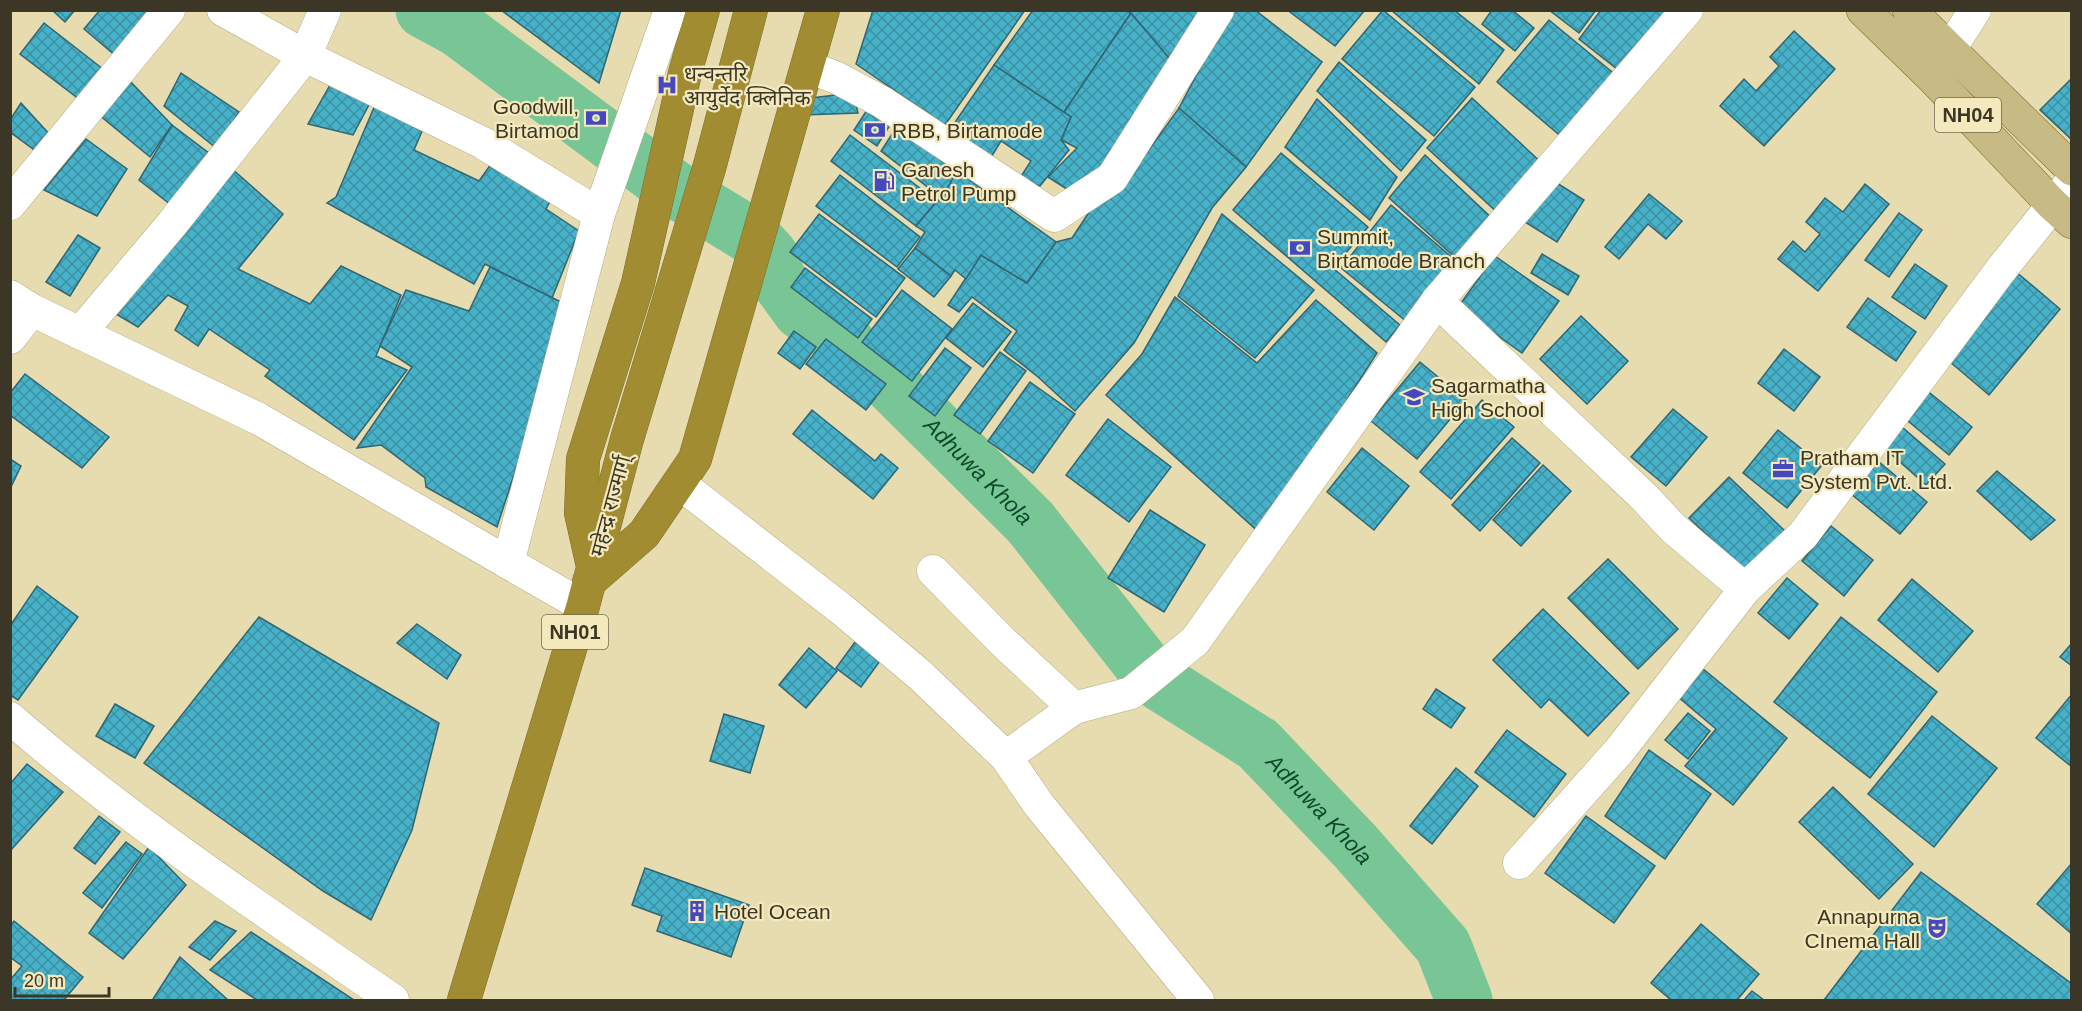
<svg xmlns="http://www.w3.org/2000/svg" width="2082" height="1011" font-family="Helvetica,'Noto Sans Devanagari',sans-serif">
	<defs>
		<pattern id="building-cross-hatch" width="8" height="8" patternUnits="userSpaceOnUse" patternTransform="scale(1.5)"><rect width="8" height="8" fill="#46b1c9"/><path d="M0 0l8 8M0 8l8-8" fill="none" stroke="#3c91a3"/></pattern>
	</defs>
	<rect width="100%" height="100%" fill="#e6dcaf"/>
	<g fill="none" stroke-linecap="round" stroke-linejoin="round">
		<path stroke="#78c596" stroke-width="57" id="s1" d="M424 10 459 29 673 188 753 237 770 256 777 278 801 311 842 340 882 375 1030 522 1153 678 1258 744 1355 846 1443 946 1464 1000"/>
	</g>
	<g fill="url(#building-cross-hatch)" stroke="#316572" stroke-width="1.5">
		<polygon points="52,10 75,10 65,22"/>
		<polygon points="100,10 158,10 117,57 84,29"/>
		<polygon points="501,10 621,10 599,83"/>
		<polygon points="873,10 1025,10 945,125 856,64"/>
		<polygon points="1033,10 1128,10 1131,13 1064,112 994,65"/>
		<polygon points="1128,10 1204,10 1174,64"/>
		<polygon points="1231,10 1255,10 1322,62 1246,167 1179,108"/>
		<polygon points="1291,10 1365,10 1335,46 1290,12"/>
		<polygon points="1383,10 1475,87 1434,136 1342,59"/>
		<polygon points="1391,10 1454,10 1504,50 1479,84"/>
		<polygon points="1492,10 1512,10 1534,28 1515,51 1482,24"/>
		<polygon points="1549,10 1596,10 1579,33"/>
		<polygon points="1601,10 1671,10 1622,73 1579,39"/>
		<polygon points="1131,13 1174,64 1107,166 1070,191 1048,177 1077,148 1061,140 1071,117 1064,112"/>
		<polygon points="1549,20 1617,76 1564,139 1497,82"/>
		<polygon points="44,23 112,76 88,106 20,54"/>
		<polygon points="1794,31 1835,69 1764,146 1720,106 1744,79 1756,91 1779,66 1770,57"/>
		<polygon points="1339,62 1426,140 1401,171 1317,91"/>
		<polygon points="994,65 1071,117 1061,140 1069,150 1040,186 1018,181 1031,161 1001,141 990,159 949,131"/>
		<polygon points="181,73 239,112 216,148 164,106"/>
		<polygon points="127,78 172,125 150,157 99,115"/>
		<polygon points="334,78 372,99 353,135 308,124"/>
		<polygon points="2072,78 2072,140 2040,110"/>
		<polygon points="853,93 858,113 803,115 802,99"/>
		<polygon points="378,98 427,120 414,150 479,181 494,160 557,188 546,209 579,231 552,298 485,264 474,284 327,203 336,197"/>
		<polygon points="1472,98 1545,166 1500,215 1427,148"/>
		<polygon points="1317,99 1397,177 1370,220 1285,147"/>
		<polygon points="21,103 51,136 44,157 10,132 10,120"/>
		<polygon points="1179,108 1246,167 1212,208 1134,343 1075,411 1038,377 1004,350 1017,331 972,297 959,312 948,305 981,255 1027,283 1056,242 1072,238 1099,197 1123,186"/>
		<polygon points="867,110 890,125 877,146 854,130"/>
		<polygon points="172,125 214,157 175,208 139,180"/>
		<polygon points="896,128 957,171 942,198 881,151"/>
		<polygon points="850,135 937,201 916,226 831,161"/>
		<polygon points="86,139 127,169 97,216 44,190"/>
		<polygon points="1281,153 1368,227 1333,268 1400,325 1386,342 1233,210"/>
		<polygon points="1425,155 1495,221 1459,261 1389,198"/>
		<polygon points="231,168 283,214 238,269 310,304 341,266 401,295 376,356 407,370 354,440 265,376 270,370 209,329 198,346 175,330 188,306 168,295 138,327 111,311"/>
		<polygon points="957,171 1056,242 1027,283 981,255 966,279 955,270 951,276 915,248 925,232 916,226 937,201 942,198"/>
		<polygon points="840,175 920,237 897,267 816,206"/>
		<polygon points="1552,180 1584,200 1557,242 1525,222"/>
		<polygon points="1865,184 1889,204 1818,291 1778,259 1793,241 1805,252 1820,234 1806,222 1825,198 1843,212"/>
		<polygon points="1649,194 1682,221 1666,239 1648,224 1619,259 1605,247"/>
		<polygon points="1391,205 1455,260 1407,322 1341,268"/>
		<polygon points="1899,213 1922,230 1889,277 1865,260"/>
		<polygon points="819,214 905,278 876,317 790,252"/>
		<polygon points="1222,214 1314,290 1255,358 1178,296"/>
		<polygon points="78,235 100,248 70,296 46,282"/>
		<polygon points="915,248 951,276 934,297 898,269"/>
		<polygon points="1542,254 1579,276 1568,295 1531,273"/>
		<polygon points="1495,256 1559,301 1522,353 1458,307"/>
		<polygon points="1915,264 1947,286 1925,319 1892,297"/>
		<polygon points="490,267 569,306 497,527 426,487 425,478 381,445 357,448 412,367 380,346 406,290 469,311"/>
		<polygon points="805,268 872,319 858,338 791,287"/>
		<polygon points="2015,271 2060,309 1989,395 1943,356"/>
		<polygon points="902,290 952,329 912,381 862,342"/>
		<polygon points="1175,297 1257,363 1316,300 1377,353 1261,534 1106,395 1142,354"/>
		<polygon points="1868,298 1916,332 1896,361 1847,327"/>
		<polygon points="973,303 1011,332 983,367 946,338"/>
		<polygon points="1581,316 1628,361 1587,404 1540,359"/>
		<polygon points="794,331 816,347 800,369 778,353"/>
		<polygon points="826,339 886,384 866,410 806,364"/>
		<polygon points="945,348 971,368 935,416 909,396"/>
		<polygon points="1784,349 1820,377 1794,411 1758,383"/>
		<polygon points="1000,352 1026,371 980,434 954,415"/>
		<polygon points="1420,362 1466,400 1417,459 1371,421"/>
		<polygon points="25,374 109,437 82,468 10,415 10,393"/>
		<polygon points="1030,382 1075,414 1033,473 988,441"/>
		<polygon points="1925,389 1972,427 1949,455 1903,417"/>
		<polygon points="1482,400 1514,427 1451,499 1420,472"/>
		<polygon points="1673,409 1707,437 1666,486 1631,457"/>
		<polygon points="812,410 875,461 881,454 898,468 873,499 793,434"/>
		<polygon points="1108,419 1171,467 1129,522 1066,475"/>
		<polygon points="1902,427 1945,464 1926,485 1884,448"/>
		<polygon points="1778,430 1822,465 1787,508 1743,473"/>
		<polygon points="1512,438 1540,463 1480,531 1452,505"/>
		<polygon points="1362,448 1409,486 1374,530 1327,492"/>
		<polygon points="10,459 21,466 10,489"/>
		<polygon points="1878,461 1927,502 1900,534 1851,494"/>
		<polygon points="1543,465 1571,491 1521,546 1493,520"/>
		<polygon points="1997,471 2055,520 2031,540 1977,491"/>
		<polygon points="1729,477 1785,531 1746,572 1689,518"/>
		<polygon points="1150,510 1205,545 1164,612 1108,578"/>
		<polygon points="1831,526 1873,560 1844,596 1802,561"/>
		<polygon points="1608,559 1678,629 1638,669 1568,598"/>
		<polygon points="1787,578 1818,604 1789,639 1758,613"/>
		<polygon points="1912,579 1973,631 1938,672 1878,620"/>
		<polygon points="37,586 78,617 18,700 10,695 10,626"/>
		<polygon points="1543,609 1629,693 1588,736 1549,699 1541,708 1493,660"/>
		<polygon points="259,617 439,723 412,830 371,920 323,891 144,763"/>
		<polygon points="1841,617 1937,692 1870,778 1774,702"/>
		<polygon points="417,624 461,655 447,679 397,643"/>
		<polygon points="855,642 880,661 861,687 836,668"/>
		<polygon points="2072,643 2072,666 2060,657"/>
		<polygon points="809,648 837,671 806,708 779,685"/>
		<polygon points="1702,668 1787,738 1733,805 1685,766 1716,729 1678,697"/>
		<polygon points="1436,689 1465,708 1451,728 1423,709"/>
		<polygon points="2072,694 2072,767 2036,738"/>
		<polygon points="115,704 154,726 135,758 96,736"/>
		<polygon points="1688,713 1710,731 1688,759 1665,740"/>
		<polygon points="724,714 764,726 750,773 710,761"/>
		<polygon points="1932,716 1997,768 1934,847 1868,794"/>
		<polygon points="1507,730 1566,774 1534,817 1475,772"/>
		<polygon points="1649,750 1711,794 1665,859 1605,816"/>
		<polygon points="27,764 63,792 10,851 10,784"/>
		<polygon points="1456,768 1478,786 1432,844 1410,826"/>
		<polygon points="1833,787 1913,864 1879,899 1799,822"/>
		<polygon points="99,816 120,832 95,864 74,848"/>
		<polygon points="1586,816 1655,866 1614,923 1545,873"/>
		<polygon points="126,842 142,854 102,908 83,893"/>
		<polygon points="149,847 186,885 123,959 89,933"/>
		<polygon points="2072,863 2072,934 2037,904"/>
		<polygon points="645,868 749,905 731,957 657,931 662,916 632,905"/>
		<polygon points="1921,872 2072,984 2072,1000 1824,1000"/>
		<polygon points="14,921 83,977 64,1000 10,1000 10,980 22,966 10,957 10,926"/>
		<polygon points="215,921 236,931 210,960 189,947"/>
		<polygon points="1701,924 1759,974 1737,1000 1671,1000 1651,983"/>
		<polygon points="251,932 354,1000 257,1000 210,970"/>
		<polygon points="180,957 228,1000 155,1000 153,999"/>
		<polygon points="1752,991 1764,1000 1744,1000"/>
	</g>
	<g fill="none" stroke-linecap="round" stroke-linejoin="round">
		<defs>
			<g id="street">
				<polyline points="223,10 305,56 483,143 599,214"/>
				<polyline points="1949,51 1975,10"/>
				<polyline points="808,67 837,78 882,102 1054,216 1112,178 1218,10"/>
				<polyline points="10,204 169,10"/>
				<polyline points="10,296 32,310 259,419 583,606"/>
				<polyline points="1437,301 1643,496 1673,528 1745,589"/>
				<polyline points="80,333 172,224 305,56 325,10"/>
				<polyline points="10,338 32,310"/>
				<polyline points="679,483 840,608 920,675 1006,757 1039,805 1198,1000"/>
				<polyline points="508,563 599,214 670,10"/>
				<polyline points="933,571 1003,642 1074,708"/>
				<path d="M10 718C130 822 263 910 393 1000"/>
				<polyline points="1006,757 1074,708 1131,693 1195,641 1437,301 1687,10"/>
				<polyline points="1519,863 1619,751 1745,589 1803,535 2000,271 2072,181"/>
			</g>
			<g id="primary">
				<polyline points="1863,10 1933,78 2052,204 2072,222"/>
				<polyline points="1909,10 2072,169"/>
			</g>
			<g id="highway">
				<polyline points="592,562 581,513 583,459 638,283 685,73 703,10"/>
				<polyline points="589,582 644,534 695,459 823,10"/>
				<polyline points="464,1000 583,606 627,439 710,165 751,10"/>
			</g>
		</defs>
		<use href="#street" stroke="#b7ad82" stroke-width="33"/>
		<use href="#primary" stroke="#7d6e2d" stroke-width="34"/>
		<use href="#highway" stroke="#7d6e2d" stroke-width="34"/>
		<use href="#street" stroke="#fff" stroke-width="32"/>
		<use href="#primary" stroke="#c7ba84" stroke-width="33"/>
		<use href="#highway" stroke="#a18c32" stroke-width="33"/>
	</g>
	<defs>
		<symbol id="hospital-bare" viewBox="-9 -9 18 18"><path d="M-5-5h3v3.5h4V-5h3V5h-3V1.5h-4V5h-3Z" fill="#4649be" stroke="#f4e9bc" stroke-width="2.5" paint-order="stroke"/></symbol>
		<symbol id="bank-bare" viewBox="-9 -9 18 18"><path d="M-6-4H6V4H-6ZM0-2.3a2.3 2.3 0 1 0 0 4.6a2.3 2.3 0 1 0 0-4.6Z" fill="#4649be" stroke="#f4e9bc" stroke-width="2.5" paint-order="stroke"/></symbol>
		<symbol id="fuel-bare" viewBox="-9 -9 18 18"><path d="M-5.5-6h7V0h2V4h1.3V-2.5L3-4.5l.8-.8L6-3V5H2.5V1h-1V6h-7ZM-4.2-4.7v3.2H.2V-4.7Z" fill="#4649be" stroke="#f4e9bc" stroke-width="2.5" paint-order="stroke"/></symbol>
		<symbol id="school-bare" viewBox="-9 -9 18 18"><path d="M0-5L7-2L0 1L-7-2ZM-4 1L0 2.5L4 1V4Q0 6-4 4Z" fill="#4649be" stroke="#f4e9bc" stroke-width="2.5" paint-order="stroke"/></symbol>
		<symbol id="office-bare" viewBox="-9 -9 18 18"><path d="M-6-3h4V-5.5h4V-3h4V5H-6ZM-1-4.5V-3h2v-1.5ZM-6 0V1H6V0Z" fill="#4649be" stroke="#f4e9bc" stroke-width="2.5" paint-order="stroke"/></symbol>
		<symbol id="building-bare" viewBox="-9 -9 18 18"><path d="M-4-6H4V6H1V3H-1V6H-4ZM-2.5-4.3h1.7v1.8h-1.7ZM.8-4.3h1.7v1.8H.8ZM-2.5-1h1.7V.8h-1.7ZM.8-1h1.7V.8H.8Z" fill="#4649be" stroke="#f4e9bc" stroke-width="2.5" paint-order="stroke"/></symbol>
		<symbol id="theatre-bare" viewBox="-9 -9 18 18"><path d="M-5-5.5Q0-4 5-5.5V0Q5 5 0 6Q-5 5-5 0ZM-3.3-2.5H-1v1.5H-3.3ZM1-2.5H3.3v1.5H1ZM-2.8 1Q0 5.5 2.8 1Z" fill="#4649be" stroke="#f4e9bc" stroke-width="2.5" paint-order="stroke"/></symbol>
	</defs>
	<g fill-rule="evenodd">
		<use href="#hospital-bare" x="652" y="70" width="30" height="30"/>
		<use href="#bank-bare" x="581" y="103" width="30" height="30"/>
		<use href="#bank-bare" x="860" y="115" width="30" height="30"/>
		<use href="#fuel-bare" x="869" y="166" width="30" height="30"/>
		<use href="#bank-bare" x="1285" y="233" width="30" height="30"/>
		<use href="#school-bare" x="1399" y="382" width="30" height="30"/>
		<use href="#office-bare" x="1768" y="454" width="30" height="30"/>
		<use href="#building-bare" x="682" y="896" width="30" height="30"/>
		<use href="#theatre-bare" x="1922" y="913" width="30" height="30"/>
	</g>
	<g text-anchor="middle" dominant-baseline="central" stroke-width="4.5" stroke-linejoin="round" paint-order="stroke">
		<g fill="#f4e9bc" stroke="#726c52" stroke-width="1.5">
			<rect x="1935" y="98" width="66" height="34" rx="4.5"/>
			<rect x="542" y="615" width="66" height="34" rx="4.5"/>
		</g>
		<g font-size="20" font-weight="bold" fill="#3b3625">
			<text x="1968" y="115">NH04</text>
			<text x="575" y="632">NH01</text>
		</g>
		<g font-size="21" fill="#3b3625" stroke="#f4e9bc" text-anchor="start">
			<text x="684" y="73">धन्वन्तरि<tspan x="684" dy="24">आयुर्वेद क्लिनिक</tspan></text>
			<text x="579" y="106" text-anchor="end">Goodwill,<tspan x="579" dy="24">Birtamod</tspan></text>
			<text x="892" y="130">RBB, Birtamode</text>
			<text x="901" y="169">Ganesh<tspan x="901" dy="24">Petrol Pump</tspan></text>
			<text x="1317" y="236">Summit,<tspan x="1317" dy="24">Birtamode Branch</tspan></text>
			<text x="1431" y="385">Sagarmatha<tspan x="1431" dy="24">High School</tspan></text>
			<text x="1800" y="457">Pratham IT<tspan x="1800" dy="24">System Pvt. Ltd.</tspan></text>
			<text x="714" y="911">Hotel Ocean</text>
			<text x="1920" y="916" text-anchor="end">Annapurna<tspan x="1920" dy="24">CInema Hall</tspan></text>
		</g>
		<g font-size="21" fill="#3b3625" stroke="#f4e9bc">
			<text transform="translate(610 506) rotate(-75)">महेन्द्र राज्मार्ग्</text>
		</g>
		<g font-size="22" font-style="italic" fill="#0d492b" stroke="#f4e9bc">
			<text stroke="none"><textPath href="#s1" startOffset="729">Adhuwa Khola</textPath></text>
			<text stroke="none"><textPath href="#s1" startOffset="1214">Adhuwa Khola</textPath></text>
		</g>
	</g>
	<rect width="2082" height="1011" fill="none" stroke="#3b3625" stroke-width="24"/>
	<path d="M15 987v9h94v-9" fill="none" stroke="#3b3625" stroke-width="3"/>
	<text x="24" y="987" font-size="18" fill="#3b3625" stroke="#f4e9bc" stroke-width="4.5" paint-order="stroke">20 m</text>
</svg>
